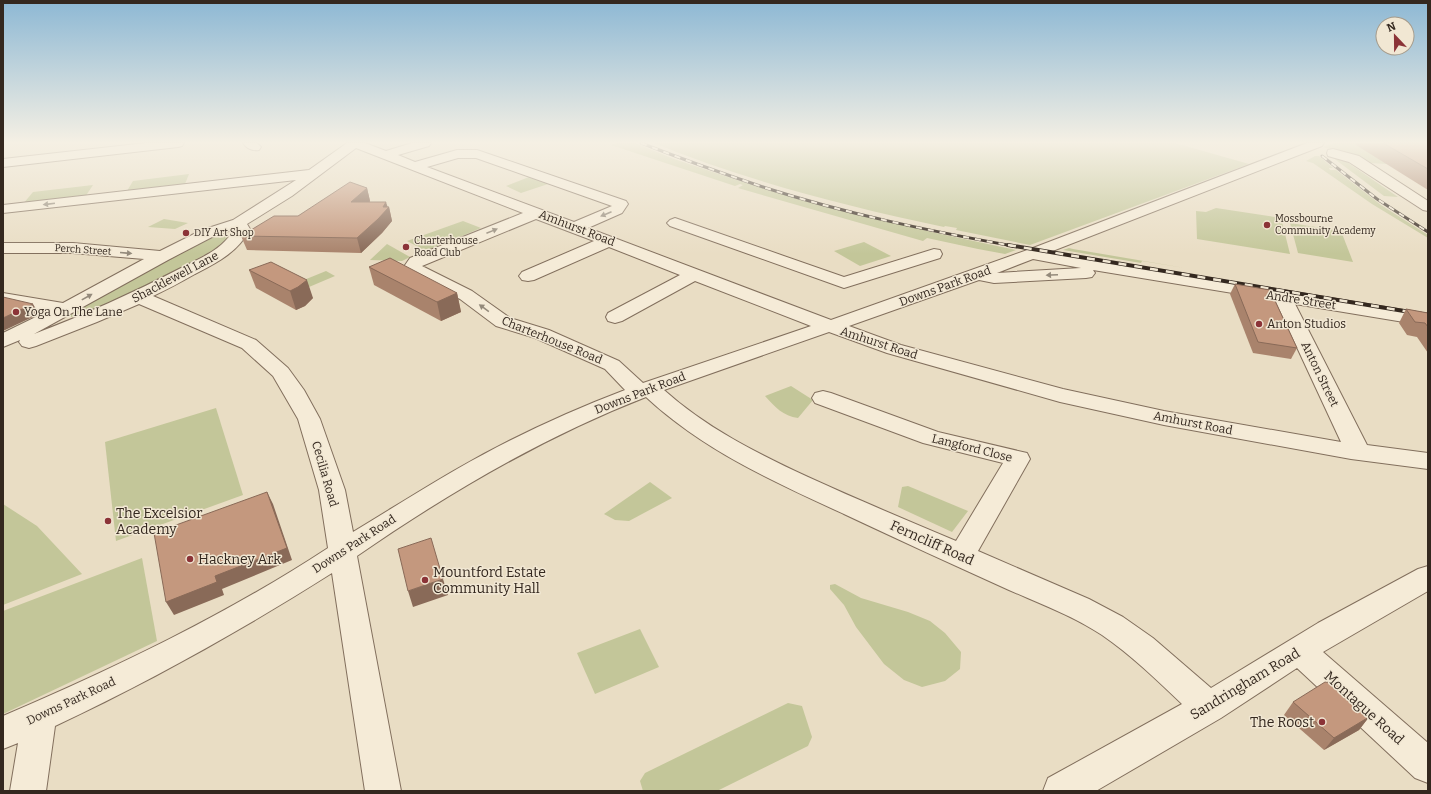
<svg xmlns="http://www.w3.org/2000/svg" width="1431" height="794" font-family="Bitter,serif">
	<rect width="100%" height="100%" fill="#e9ddc4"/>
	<g fill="#c3c699">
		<polygon points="617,143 635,143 674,159 737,180 832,208 936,233 1016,250 1005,254 978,249 927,238 923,241 738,188 743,185 740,184 735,186 611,145"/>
		<path d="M654 143H1175L1249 164 1030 245 956 230 957 228 945 226 944 227C845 206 747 181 654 143Z"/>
		<polygon points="1335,143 1360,143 1387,164 1370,163 1360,157 1323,147"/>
		<polygon points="1315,156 1319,156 1333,168 1329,168 1330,170 1336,170 1381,205 1428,235 1428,238 1372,204 1313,163 1306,161"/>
		<polygon points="1332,157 1344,160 1398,197 1384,196"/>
		<polygon points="189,174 185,184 127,191 133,181"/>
		<polygon points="534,175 554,182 521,193 506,186"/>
		<polygon points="93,185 85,197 23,204 33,192"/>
		<polygon points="1216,208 1281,218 1290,254 1197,239 1196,211 1206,212"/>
		<polygon points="164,219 188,223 175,229 148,227"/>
		<polygon points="463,221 481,228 426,251 407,241"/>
		<polygon points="1290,223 1341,231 1353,262 1298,253"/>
		<polygon points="219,235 228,236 228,239 222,245 138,292 77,317 70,317 69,314 73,309 211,237"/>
		<polygon points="864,242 891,256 860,266 834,251"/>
		<polygon points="387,244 410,257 402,261 370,260"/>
		<polygon points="1069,248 1073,249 1185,268 1142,261 1141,263 1063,250"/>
		<polygon points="326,271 335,276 309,287 299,282"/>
		<path d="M791 386 813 400 798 418C783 416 775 407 765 396Z"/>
		<polygon points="216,408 243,495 116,541 105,442"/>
		<polygon points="650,482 672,498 629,521 615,520 604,514"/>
		<polygon points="908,486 968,511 952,532 898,507 902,487"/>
		<polygon points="3,504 37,526 82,574 3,605"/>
		<polygon points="142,558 157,641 3,714 3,611"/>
		<polygon points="835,584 861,598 908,612 930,621 945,633 961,652 960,669 945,681 922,687 904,680 884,664 856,627 844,605 830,589 830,585"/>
		<polygon points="640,629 659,667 595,694 577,653"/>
		<polygon points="788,703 802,706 812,737 808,746 717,791 643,791 640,781 645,773"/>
	</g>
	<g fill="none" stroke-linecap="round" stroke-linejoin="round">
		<defs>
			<g id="minor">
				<polygon points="146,143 184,143 182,146 178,147 3,167 3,159"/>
				<path d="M243 143H257L261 147 259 150C253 151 247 149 243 143Z"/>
				<path d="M347 143H365L386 151 412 143H431L429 146 398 155 415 162 457 150H477L626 201 628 204 622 213 588 228 831 320 1033 248 1307 143H1324L1322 146 1050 252 1428 314V326L1295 304 1367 445 1428 453V469L1351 459 1164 425 1060 402 887 353 829 332 664 390C706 428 757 453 808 477 856 499 906 520 956 541L1003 463 923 443 815 403 812 398 815 393 823 391 831 393 938 432 1027 453 1030 459 978 551 1089 599 1123 617 1153 638 1211 688 1318 623 1418 569 1428 566V591L1323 652 1428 743V783L1415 778 1297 668 1221 718 1096 791H1043L1048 778 1182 704C1157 680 1131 655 1102 635 1073 616 1041 604 1009 590 954 565 899 540 844 514 774 482 703 450 646 397 543 437 448 493 357 556L401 791H365L332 573C242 630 151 681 55 726L46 791H10L18 743 3 749V716C115 668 226 615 328 548L319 490 298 419 273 376 242 348 139 304 97 322 36 346 29 348 22 346 19 342 20 340 3 347V333L48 311 3 303V293L63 303 144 259 73 253H3V243H73L160 251 202 230 233 220 296 180 3 213V205L309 170ZM356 148 523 213 410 258 403 268 406 272 460 299 496 326 535 338 605 369 625 390C567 412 511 438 457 469 422 489 388 511 353 532L345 490 320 419 304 390 288 368 256 340 153 296C168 289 181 282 195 274 218 262 238 252 250 229L247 224 292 196ZM458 158H476L612 206 574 222 427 167ZM536 219 594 241 522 272 519 276 522 280 528 281 534 280 609 247 680 275 608 313 606 317 608 321 615 323 622 321 695 281 811 326 643 383 619 361 549 330 510 318 472 291 422 266ZM234 229C223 250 200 258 181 268 133 293 84 315 34 334L168 260 214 236ZM1033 259 1081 268 997 273ZM1093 270 1275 300 1341 442 1164 411 1063 389 901 345 849 326 979 280 994 283 1086 278 1092 277 1095 273Z"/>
				<polygon points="1333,149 1359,156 1428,201 1428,211 1423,210 1349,162 1328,156 1327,153 1328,150"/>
				<polygon points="675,218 844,277 934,249 940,250 942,254 940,258 844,288 670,226 667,223 670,220"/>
			</g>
		</defs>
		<use href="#minor" stroke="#826f5d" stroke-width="2"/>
		<use href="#minor" fill="#f5ebd7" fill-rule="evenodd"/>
		<defs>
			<g id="rail-far1">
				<path d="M641 143C682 159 724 174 766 188 847 214 930 231 1013 246"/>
				<polyline points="1322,156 1377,199 1428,232"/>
			</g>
			<polyline id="rail" points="1008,245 1428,315"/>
		</defs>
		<use href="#rail-far1" stroke="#34281f" stroke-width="3"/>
		<use href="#rail" stroke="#34281f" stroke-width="4"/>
		<use href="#rail-far1" stroke="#f1e7d3" stroke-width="2" stroke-dasharray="6" stroke-linecap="butt"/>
		<use href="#rail" stroke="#f1e7d3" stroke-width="2.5" stroke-dasharray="8" stroke-linecap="butt"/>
	</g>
	<g fill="#a9836c">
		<polygon points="1356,143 1428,143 1428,190 1356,145"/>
		<polygon points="367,188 370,201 370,202 389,207 392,221 382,233 361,253 247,250 241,236 298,216"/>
		<polygon points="369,267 457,293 461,312 441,321 374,285"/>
		<polygon points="249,270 313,298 305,306 296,310 256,288"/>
		<polygon points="1235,284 1297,348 1291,359 1253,353 1230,294"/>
		<polygon points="1406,309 1428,313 1428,353 1417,337 1407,335 1399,323"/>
		<polygon points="1293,702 1369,717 1359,730 1324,750 1284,715"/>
	</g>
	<g fill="#896a58">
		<polygon points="367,188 370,201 355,215 351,202"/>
		<polygon points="386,202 388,208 389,207 392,221 382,233 361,253 357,238"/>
		<polygon points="307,280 313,298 305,306 296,310 290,291"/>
		<polygon points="457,293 461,312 441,321 437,302"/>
		<polygon points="33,304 39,314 3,331 3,318"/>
		<polygon points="267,492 273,504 292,560 222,589 224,595 174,615 166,602 215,576"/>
		<polygon points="443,579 448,595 413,607 408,591"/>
		<polygon points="1369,717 1359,730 1324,750 1334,738"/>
	</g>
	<g fill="#c4987e" stroke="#896a58">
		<polygon points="1383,143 1428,143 1428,169"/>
		<polygon points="350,182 367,188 351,202 386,202 383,207 389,207 378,219 357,238 241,236 274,216 298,216"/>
		<polygon points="390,258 457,293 437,302 369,267"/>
		<polygon points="271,262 307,280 298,287 290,291 249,270"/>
		<polygon points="1235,284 1270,290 1297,348 1258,342"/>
		<polygon points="3,297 33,304 3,318"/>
		<polygon points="1406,309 1428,313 1428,327 1425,323 1415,322"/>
		<polygon points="267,492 287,548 215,576 217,582 166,602 154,533"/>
		<polygon points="431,538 443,579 408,591 398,549"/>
		<polygon points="1325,682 1334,683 1369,717 1334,738 1293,702"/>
	</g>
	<defs><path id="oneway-solid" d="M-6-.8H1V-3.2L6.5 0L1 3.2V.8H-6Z"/></defs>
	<g fill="#948a7b">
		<use href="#oneway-solid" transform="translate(49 204) rotate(173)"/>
		<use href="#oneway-solid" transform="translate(606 214) rotate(157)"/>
		<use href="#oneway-solid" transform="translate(492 231) rotate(-22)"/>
		<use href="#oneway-solid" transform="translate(126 253) rotate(5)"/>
		<use href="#oneway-solid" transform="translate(1052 275) rotate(177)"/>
		<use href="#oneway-solid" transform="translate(87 297) rotate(-29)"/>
		<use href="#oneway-solid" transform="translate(484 308) rotate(-144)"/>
	</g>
	<linearGradient id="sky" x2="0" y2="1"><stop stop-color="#8db8d4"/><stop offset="0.56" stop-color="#f5f0e4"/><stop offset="1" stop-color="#f5f0e4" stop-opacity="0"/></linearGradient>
	<rect width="1431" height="254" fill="url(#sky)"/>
	<g fill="#8b3337" stroke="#f1e7d3" stroke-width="1.5">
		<circle cx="1267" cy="225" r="4"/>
		<circle cx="186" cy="233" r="4"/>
		<circle cx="406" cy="247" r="4"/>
		<circle cx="16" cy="312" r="4"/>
		<circle cx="1259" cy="324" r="4"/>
		<circle cx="108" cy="521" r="4"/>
		<circle cx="190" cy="559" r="4"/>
		<circle cx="425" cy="580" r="4"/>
		<circle cx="1322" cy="722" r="4"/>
	</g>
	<g text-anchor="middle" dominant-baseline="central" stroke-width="3" stroke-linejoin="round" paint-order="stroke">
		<g font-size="10" fill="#34281f" stroke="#f1e7d3" text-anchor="start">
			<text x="1275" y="219">Mossbourne<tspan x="1275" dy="12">Community Academy</tspan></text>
			<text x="194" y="233">DIY Art Shop</text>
			<text x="414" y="241">Charterhouse<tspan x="414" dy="12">Road Club</tspan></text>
		</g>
		<g font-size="10" fill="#34281f" stroke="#f1e7d3">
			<text transform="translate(83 250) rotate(4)">Perch Street</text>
		</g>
		<g font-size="12" fill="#34281f" stroke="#f1e7d3">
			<text transform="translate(577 228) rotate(21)">Amhurst Road</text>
			<text transform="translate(175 277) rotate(-28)">Shacklewell Lane</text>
			<text transform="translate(945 286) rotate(-20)">Downs Park Road</text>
			<text transform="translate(1301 300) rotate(9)">Andre Street</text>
			<text transform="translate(552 340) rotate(22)">Charterhouse Road</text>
			<text transform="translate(879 343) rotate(18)">Amhurst Road</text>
			<text transform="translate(1320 374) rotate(64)">Anton Street</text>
			<text transform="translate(640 393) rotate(-21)">Downs Park Road</text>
			<text transform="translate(1193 423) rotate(11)">Amhurst Road</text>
			<text transform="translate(972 448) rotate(14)">Langford Close</text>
			<text transform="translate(325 474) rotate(74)">Cecilia Road</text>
			<text transform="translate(354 544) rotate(-33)">Downs Park Road</text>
			<text transform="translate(71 701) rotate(-25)">Downs Park Road</text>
		</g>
		<g font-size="12" fill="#34281f" stroke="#f1e7d3" text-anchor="start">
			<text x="24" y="312">Yoga On The Lane</text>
			<text x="1267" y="324">Anton Studios</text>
		</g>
		<g font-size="14" fill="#34281f" stroke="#f1e7d3" text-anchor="start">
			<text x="116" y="513">The Excelsior<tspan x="116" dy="16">Academy</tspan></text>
			<text x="198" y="559">Hackney Ark</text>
			<text x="433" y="572">Mountford Estate<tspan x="433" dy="16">Community Hall</tspan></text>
			<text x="1314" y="722" text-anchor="end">The Roost</text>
		</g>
		<g font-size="14" fill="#34281f" stroke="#f1e7d3">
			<text transform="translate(932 543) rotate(24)">Ferncliff Road</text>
			<text transform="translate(1245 684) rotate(-31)">Sandringham Road</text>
			<text transform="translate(1364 708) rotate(42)">Montague Road</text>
		</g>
	</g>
	<rect width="1431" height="794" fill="none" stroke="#34281f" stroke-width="8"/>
	<g transform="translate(1395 36) rotate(338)"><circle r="19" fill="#f1e7d3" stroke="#a59b8b"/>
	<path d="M0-3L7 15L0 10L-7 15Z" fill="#8b3337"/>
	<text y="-6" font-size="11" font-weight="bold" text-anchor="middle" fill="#34281f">N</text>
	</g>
</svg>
